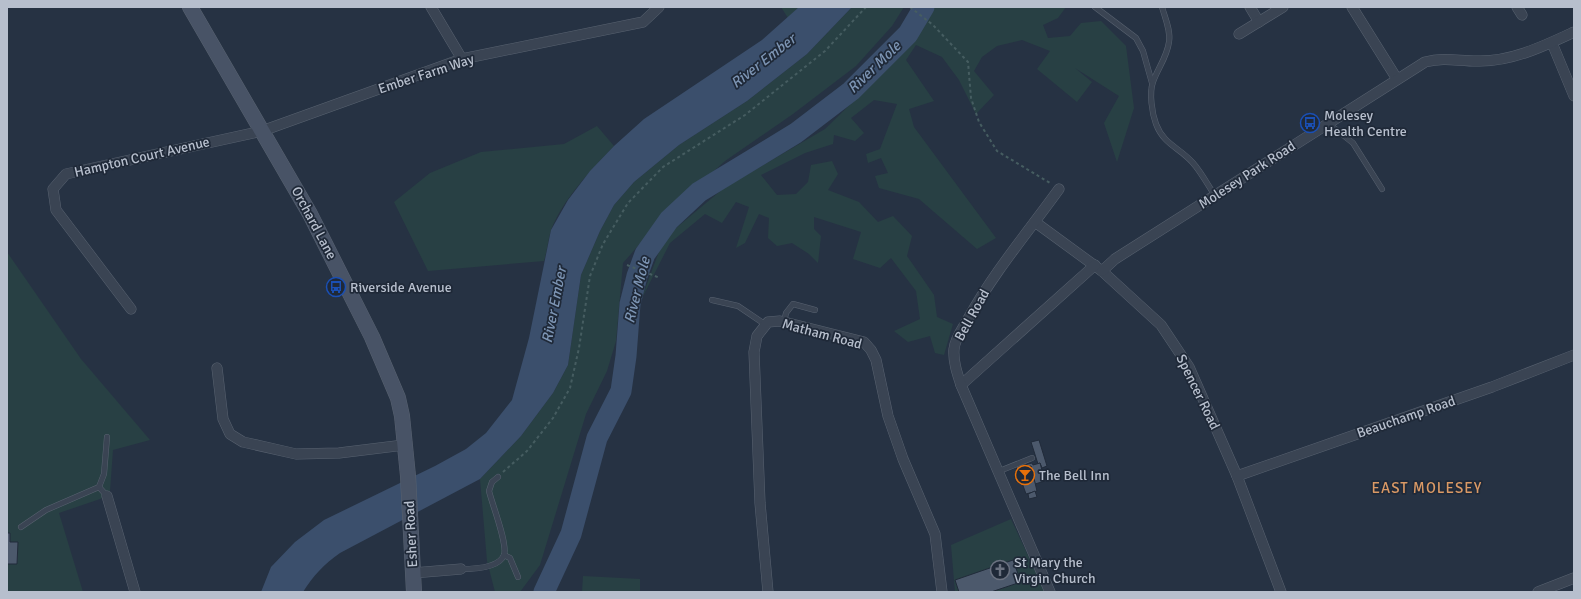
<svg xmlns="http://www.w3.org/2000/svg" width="1581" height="599" font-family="Signika,sans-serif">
	<rect width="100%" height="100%" fill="#263243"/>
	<g fill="#284044">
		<polygon points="781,7 799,7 788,18"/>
		<polygon points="852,7 904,7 892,26 856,66 793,114 725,161 666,214 623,263 616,341 607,371 586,414 540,565 520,592 495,592 487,561 480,479 521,436 553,393 568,365 581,275 600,231 614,205 634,182 679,145 747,101 807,54"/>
		<polygon points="933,7 1066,7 1058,18 1043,25 1048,38 1070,36 1081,23 1101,21 1126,46 1134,108 1117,162 1104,123 1119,96 1075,68 1092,82 1077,102 1037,69 1050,51 1022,40 997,46 982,57 974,71 994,95 976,114 959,80 942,57 916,45 906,60 934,101 909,109 914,127 996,238 977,249 919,199 879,188 875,176 888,173 881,158 868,163 866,154 880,149 897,104 874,100 851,118 864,133 855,141 834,135 833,144 805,153 761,175 777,195 796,194 808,182 811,165 832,161 838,174 828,190 859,202 878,222 893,216 912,236 907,256 934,295 937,317 953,324 944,355 935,353 930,336 908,342 894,331 920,319 916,291 891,258 880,268 853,259 861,232 814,217 814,229 821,236 818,263 809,254 792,243 777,246 768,238 769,218 759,214 745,243 736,248 749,207 736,202 722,223 705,214 670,243 641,300 664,238 724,188 825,129 908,48"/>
		<path d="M597 126 614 146C591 170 563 199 551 230 548 240 547 251 544 261L428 271 394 202 430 173 481 152 564 144Z"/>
		<polygon points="7,252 81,359 150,440 113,450 110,491 103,498 59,513 83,592 7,592"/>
		<polygon points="1011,519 1045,592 955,592 951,545"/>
		<polygon points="583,576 640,579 640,592 582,592"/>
	</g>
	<path fill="#3b4f6c" d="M799 7H852L807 54 747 101 679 145 634 182 614 205 600 231 581 275 568 365 553 393 521 436 480 479 340 553C324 564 313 576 303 592H261L271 567 295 542 324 520 435 466 466 449 486 433 512 400 529 338 551 230 568 200 590 171 614 146 644 119 762 40Z"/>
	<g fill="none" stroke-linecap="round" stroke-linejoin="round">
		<polyline stroke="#3b4f6c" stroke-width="21" points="544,592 571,534 597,438 621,391 626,356 630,304 637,276 645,254 669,220 699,192 796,133 851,91 908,34 924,7"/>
	</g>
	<g fill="#4c596c" stroke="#212b3a">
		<polygon points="1039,440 1047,466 1042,468 1040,463 1038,464 1031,442"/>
		<polygon points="1032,463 1033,465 1040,463 1045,481 1035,484 1031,466 1017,470 1016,467"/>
		<polygon points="1031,466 1037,491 1026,494 1021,480 1016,482 1014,473 1017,472 1017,470"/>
		<polygon points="1035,491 1037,497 1029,499 1028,494"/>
		<polygon points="7,533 10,533 10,542 18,542 17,564 7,564"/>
		<polygon points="1013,560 1021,582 991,592 959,592 955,580"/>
	</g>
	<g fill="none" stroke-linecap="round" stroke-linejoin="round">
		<defs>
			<g id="service">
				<polyline points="1095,7 1136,38 1143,51 1152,83"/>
				<path d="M1162 7C1165 18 1171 31 1169 42 1167 57 1158 68 1153 82 1149 93 1152 113 1156 124 1164 145 1179 147 1193 163 1201 172 1208 185 1215 196"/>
				<polyline points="1328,123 1353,143 1382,189"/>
				<polyline points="712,300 738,306 766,325"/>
				<polyline points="784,322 786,313 793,304 815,310"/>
				<polyline points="997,472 1032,458"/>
				<polyline points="107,496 99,487 104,474 107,437"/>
				<polyline points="21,527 46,510 99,487"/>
				<polyline points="504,555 510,558 518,577"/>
				<path d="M461 569C473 569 499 568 504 555 508 544 492 504 489 491L492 482 498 477"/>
			</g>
			<g id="minor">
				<polyline points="431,7 462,59"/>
				<polyline points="1250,7 1259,22"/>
				<polyline points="1352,7 1397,79"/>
				<polyline points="1517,7 1522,15"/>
				<polyline points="1239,34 1283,7"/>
				<polyline points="1552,43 1574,96"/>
				<polyline points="1035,222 1102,271 1161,325 1189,367 1237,476 1281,592"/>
				<path d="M1102 271 1115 259 1425 62C1445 57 1457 61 1477 61 1511 62 1544 46 1574 32"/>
				<polyline points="131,309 56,210 53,189 66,174 262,131 462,59 643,22 659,7"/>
				<polyline points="217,368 223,419 230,434 243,442 296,454 339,453 404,445"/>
				<polyline points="961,385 1095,265"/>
				<polyline points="1237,476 1492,387 1574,355"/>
				<polyline points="107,496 135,592"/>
				<polyline points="413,573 461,569"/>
				<polyline points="768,592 760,503 754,352 757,336 768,322 780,321 864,342 871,350 876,360 888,416 903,459 935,534 942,592"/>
				<path d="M1050 592 961 385C957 373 953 361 954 349 955 338 963 328 968 319 994 272 1028 232 1059 189"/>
				<polyline points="1538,592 1574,578"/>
			</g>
			<polyline id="secondary" points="190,7 310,214 372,337 398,398 402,416 408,476 414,592"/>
		</defs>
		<use href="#service" stroke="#586270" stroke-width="6"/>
		<use href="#minor" stroke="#586270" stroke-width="11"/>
		<use href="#secondary" stroke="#586270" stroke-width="16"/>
		<g stroke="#465d61" stroke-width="2" stroke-dasharray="3 3" stroke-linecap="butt">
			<polyline points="910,7 933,25 968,62 971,98 979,122 997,151 1050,183"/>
			<polyline points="627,265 660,278"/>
			<polyline points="503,472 527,451 553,418 570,388 579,348 590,276 603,244 628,203 663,167 745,115 825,51 866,7"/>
		</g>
		<use href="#service" stroke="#3a4453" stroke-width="5"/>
		<use href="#minor" stroke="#3a4453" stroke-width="10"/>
		<use href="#secondary" stroke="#485366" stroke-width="15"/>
	</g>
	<defs>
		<symbol id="bus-ring" viewBox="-11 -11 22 22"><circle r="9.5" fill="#1f2938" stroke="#1a4fb4" stroke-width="1.5"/><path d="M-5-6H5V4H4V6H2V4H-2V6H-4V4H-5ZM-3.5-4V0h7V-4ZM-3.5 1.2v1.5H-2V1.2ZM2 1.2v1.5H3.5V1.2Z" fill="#1a4fb4"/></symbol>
		<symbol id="bar-ring" viewBox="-11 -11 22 22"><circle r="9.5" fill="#1f2938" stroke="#e8710a" stroke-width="1.5"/><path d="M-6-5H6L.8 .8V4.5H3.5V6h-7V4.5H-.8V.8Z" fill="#e8710a"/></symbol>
		<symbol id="church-ring" viewBox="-11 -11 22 22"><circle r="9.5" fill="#1f2938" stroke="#6b7280" stroke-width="1.5"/><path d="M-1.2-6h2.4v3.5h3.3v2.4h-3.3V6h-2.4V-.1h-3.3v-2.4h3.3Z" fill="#6b7280"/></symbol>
	</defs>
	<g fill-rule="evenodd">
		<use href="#bus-ring" x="1299" y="112" width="22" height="22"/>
		<use href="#bus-ring" x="325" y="276" width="22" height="22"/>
		<use href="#bar-ring" x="1014" y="464" width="22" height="22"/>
		<use href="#church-ring" x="989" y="559" width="22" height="22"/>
	</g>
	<g text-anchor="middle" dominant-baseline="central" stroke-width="3.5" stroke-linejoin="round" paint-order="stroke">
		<g font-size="14" fill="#b7bfcd" stroke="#1f2938">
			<text transform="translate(426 74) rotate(-18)">Ember Farm Way</text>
			<text transform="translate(142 157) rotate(-13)">Hampton Court Avenue</text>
			<text transform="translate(1247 175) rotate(-33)">Molesey Park Road</text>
			<text transform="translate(314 223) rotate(62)">Orchard Lane</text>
			<text transform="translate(972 315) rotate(-61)">Bell Road</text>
			<text transform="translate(822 334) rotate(15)">Matham Road</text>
			<text transform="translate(1198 392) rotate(64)">Spencer Road</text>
			<text transform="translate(1406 417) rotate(-19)">Beauchamp Road</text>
			<text transform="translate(411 534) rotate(-93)">Esher Road</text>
		</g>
		<g font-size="14" fill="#b7bfcd" stroke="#1f2938" text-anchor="start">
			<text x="1324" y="115">Molesey<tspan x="1324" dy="16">Health Centre</tspan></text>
			<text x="350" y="287">Riverside Avenue</text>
			<text x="1039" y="475">The Bell Inn</text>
			<text x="1014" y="562">St Mary the<tspan x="1014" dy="16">Virgin Church</tspan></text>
		</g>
		<g font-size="15" font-style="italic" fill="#7d95b4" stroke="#1f2938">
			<text transform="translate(763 61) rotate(-38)">River Ember</text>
			<text transform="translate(874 67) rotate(-44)">River Mole</text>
			<text transform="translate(637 290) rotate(-76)">River Mole</text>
			<text transform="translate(554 305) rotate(-79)">River Ember</text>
		</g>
		<g font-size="15" letter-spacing="1" fill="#da9965" stroke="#1f2938">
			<text x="1427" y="488">EAST MOLESEY</text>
		</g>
	</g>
	<rect width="1581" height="599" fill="none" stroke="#b7bfcd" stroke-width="16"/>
</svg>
